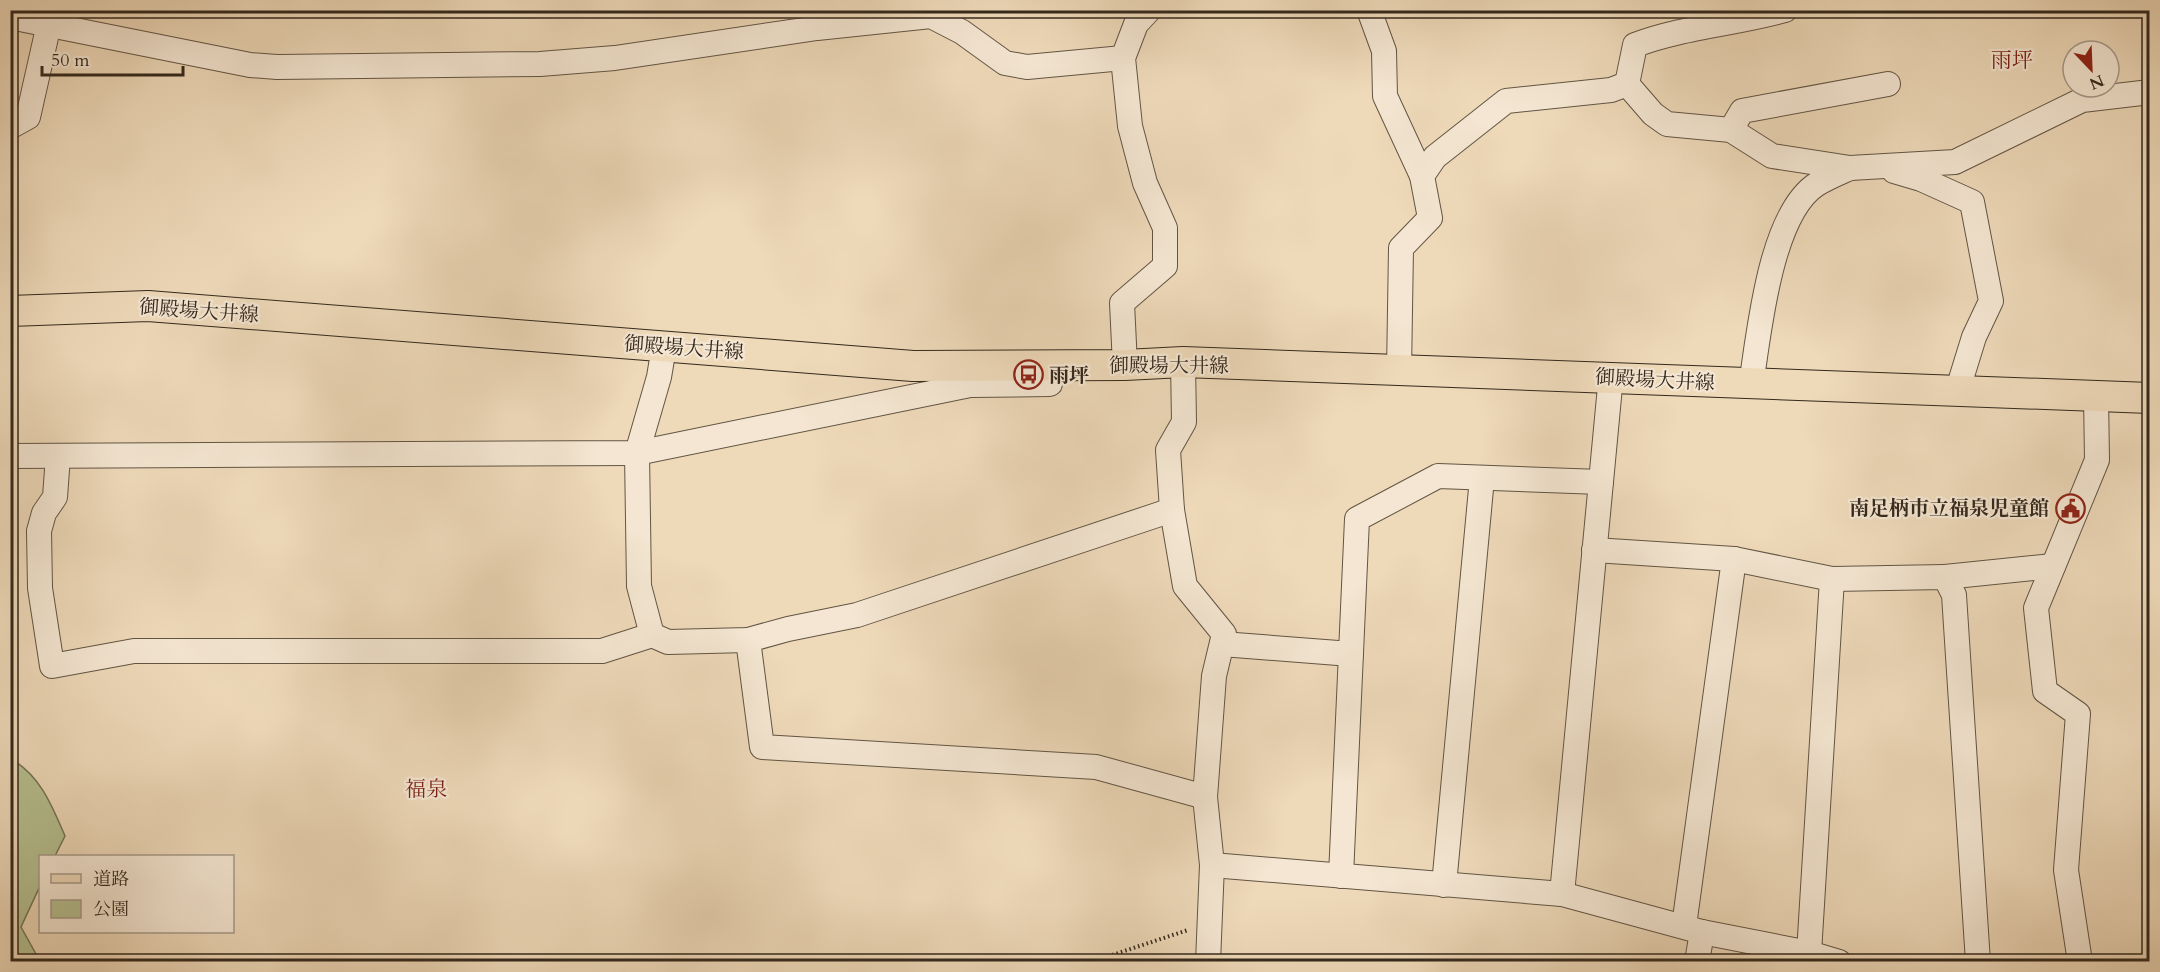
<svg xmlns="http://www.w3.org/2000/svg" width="2160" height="972" font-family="Cardo,'Noto Serif JP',serif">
	<rect width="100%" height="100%" fill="#eed9b9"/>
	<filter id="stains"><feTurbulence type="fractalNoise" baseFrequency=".00333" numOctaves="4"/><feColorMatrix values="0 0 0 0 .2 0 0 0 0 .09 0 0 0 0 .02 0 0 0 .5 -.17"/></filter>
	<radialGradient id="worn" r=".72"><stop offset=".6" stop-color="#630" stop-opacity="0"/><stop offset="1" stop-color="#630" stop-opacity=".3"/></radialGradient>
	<path fill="#b6c091" stroke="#757457" stroke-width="1.5" d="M11 759C40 775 52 806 65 836L55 856H40V886L21 927 36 954 48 961H11Z"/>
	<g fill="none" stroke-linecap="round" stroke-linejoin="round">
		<defs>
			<g id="minor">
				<polyline points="1369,10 1384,51 1385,96 1422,176 1430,218 1401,248 1399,372"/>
				<polyline points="10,17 250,65 277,67 540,64 615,58 817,28 931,16 962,32 1005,63 1027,67 1123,58"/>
				<polyline points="1627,84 1653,114 1667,124 1731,130 1772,156 1850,168 1955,162 2082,100 2150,92"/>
				<path d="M1627 84 1635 45C1683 27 1735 24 1785 10"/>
				<polyline points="10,127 28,117 49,24"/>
				<polyline points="1731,130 1742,111 1888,84"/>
				<polyline points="1894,171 1921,179 1972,202 1991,301 1974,337 1957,392"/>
				<polyline points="1422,176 1435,157 1506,101 1611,90 1627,84"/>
				<polyline points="1183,362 1184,422 1168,450 1172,510 1185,586 1224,634 1214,676 1205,797 1212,865 1208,962"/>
				<polyline points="1125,365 1122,303 1165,266 1165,228 1145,183 1130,126 1123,58 1136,24 1149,10"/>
				<path d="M1751 385C1759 333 1770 214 1817 184 1827 178 1839 173 1850 168"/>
				<polyline points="10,456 637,453 970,385 1050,384 1053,366"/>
				<polyline points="58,456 55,497 44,513 39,531 40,588 52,666 134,651 602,651 652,635 668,642 748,640 788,629 857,615 1172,510"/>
				<polyline points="1594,550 1734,559 1832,579 1945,577 1954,595 1978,962"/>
				<polyline points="1945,577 2053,566"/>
				<polyline points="652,635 639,586 637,453 659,377 664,347"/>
				<polyline points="748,640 762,747 1096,767 1205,797"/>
				<polyline points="1222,644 1351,654"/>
				<polyline points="1212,865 1562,894 1702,932 1809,953 1839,962"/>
				<polyline points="1341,876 1357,519 1438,476 1601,482"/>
				<polyline points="1444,885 1482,478"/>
				<polyline points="1562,894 1611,376"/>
				<polyline points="1684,926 1734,559"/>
				<polyline points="1809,953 1832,579"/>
				<polyline points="1697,962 1702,932"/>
				<polyline points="2080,962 2066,870 2078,714 2045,691 2036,608 2097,460 2096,396"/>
			</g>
			<polyline id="major" points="10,311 148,306 913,366 1125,365 1183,362 2150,398"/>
		</defs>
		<use href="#minor" stroke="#625544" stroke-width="26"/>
		<use href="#major" stroke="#34291d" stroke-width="32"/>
		<polyline stroke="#34291d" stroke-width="4" stroke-dasharray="1.5 3" stroke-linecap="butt" points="1091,962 1188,930"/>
		<use href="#minor" stroke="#f4e6d2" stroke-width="24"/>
		<use href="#major" stroke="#eed9b9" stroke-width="30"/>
	</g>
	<defs>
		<symbol id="bus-ring" viewBox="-11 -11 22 22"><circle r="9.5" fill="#f4e6d2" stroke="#8f2418" stroke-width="1.5"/><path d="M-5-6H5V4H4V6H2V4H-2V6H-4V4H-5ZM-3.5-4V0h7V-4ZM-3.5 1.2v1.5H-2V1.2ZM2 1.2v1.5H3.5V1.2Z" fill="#8f2418"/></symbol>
		<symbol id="civic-ring" viewBox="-11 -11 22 22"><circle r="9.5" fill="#f4e6d2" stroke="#8f2418" stroke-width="1.5"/><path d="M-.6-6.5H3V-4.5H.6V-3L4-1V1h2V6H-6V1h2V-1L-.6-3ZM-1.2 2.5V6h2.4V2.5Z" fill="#8f2418"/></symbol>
	</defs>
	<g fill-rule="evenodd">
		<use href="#bus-ring" x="1012" y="358" width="33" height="33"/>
		<use href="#civic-ring" x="2054" y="492" width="33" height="33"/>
	</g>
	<g text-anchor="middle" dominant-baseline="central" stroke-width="4.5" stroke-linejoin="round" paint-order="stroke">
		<g font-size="20" fill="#34291d" stroke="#f4e6d2">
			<text transform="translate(199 311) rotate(4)">御殿場大井線</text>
			<text transform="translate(684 348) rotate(4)">御殿場大井線</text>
			<text x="1169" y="365">御殿場大井線</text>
			<text transform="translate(1655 380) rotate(3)">御殿場大井線</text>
		</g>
		<g font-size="20" font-weight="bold" fill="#34291d" stroke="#f4e6d2" text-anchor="start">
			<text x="1049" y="375">雨坪</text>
			<text x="2049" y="508" text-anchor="end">南足柄市立福泉児童館</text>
		</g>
		<g font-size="21" fill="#7a1f14" stroke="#f4e6d2">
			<text x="2012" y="60">雨坪</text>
			<text x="426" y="789">福泉</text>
		</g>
	</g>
	<rect width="2160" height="972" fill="none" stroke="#eed9b9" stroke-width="36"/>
	<rect x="12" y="12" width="2136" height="948" fill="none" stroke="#34291d" stroke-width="3"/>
	<rect x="18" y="18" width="2124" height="936" fill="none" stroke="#34291d" stroke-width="1.5"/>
	<rect x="39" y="855" width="195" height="78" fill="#f4e6d2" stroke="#a79a8a" stroke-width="1.5"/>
	<rect x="51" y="874" width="30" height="9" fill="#eed9b9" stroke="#a79a8a" stroke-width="1.5"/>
	<text x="93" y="885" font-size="18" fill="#34291d">道路</text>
	<rect x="51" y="900" width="30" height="18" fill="#b6c091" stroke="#a79a8a" stroke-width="1.5"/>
	<text x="93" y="915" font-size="18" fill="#34291d">公園</text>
	<g transform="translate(2091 69) rotate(157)"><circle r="28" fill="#f4e6d2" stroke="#a79a8a" stroke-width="1.5"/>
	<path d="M0-4.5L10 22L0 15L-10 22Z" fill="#8f2418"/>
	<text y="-9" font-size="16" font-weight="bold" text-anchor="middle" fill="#34291d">N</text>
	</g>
	<path d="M42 66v9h141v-9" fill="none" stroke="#34291d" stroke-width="3"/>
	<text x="51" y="66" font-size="18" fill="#34291d" stroke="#f4e6d2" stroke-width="4.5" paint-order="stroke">50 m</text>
	<rect width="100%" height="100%" filter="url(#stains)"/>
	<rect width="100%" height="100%" fill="url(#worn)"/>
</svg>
